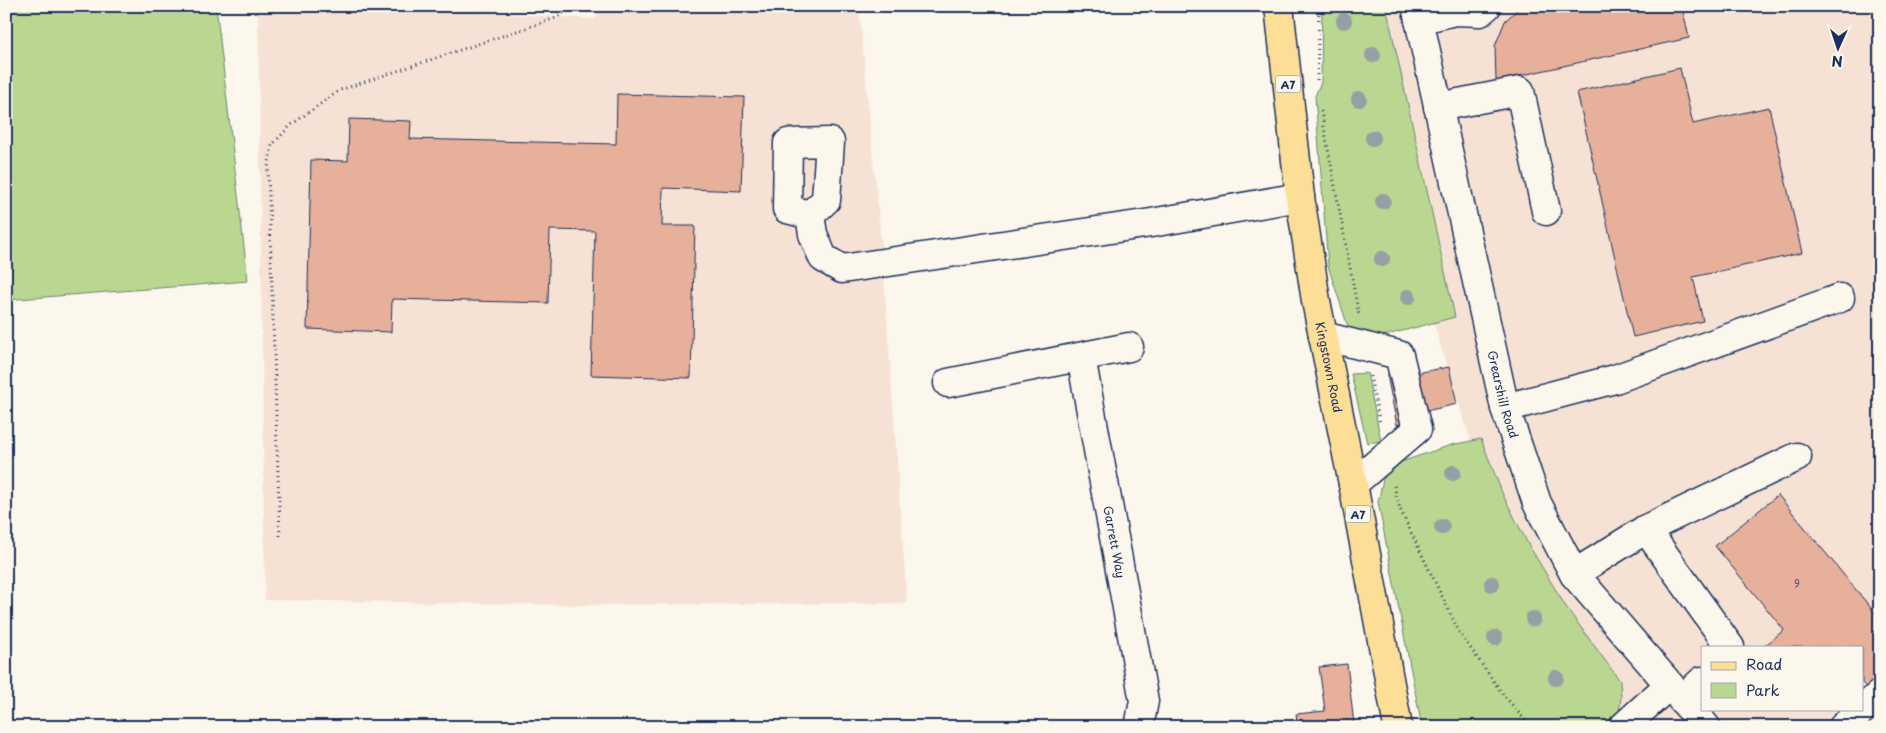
<svg xmlns="http://www.w3.org/2000/svg" width="1886" height="733" font-family="'Playpen Sans',sans-serif">
	<rect width="100%" height="100%" fill="#fbf7ec"/>
	<filter id="ink" filterUnits="userSpaceOnUse"><feTurbulence type="fractalNoise" baseFrequency=".02" numOctaves="2"/><feDisplacementMap in="SourceGraphic" scale="10" xChannelSelector="R" yChannelSelector="G"/><feConvolveMatrix kernelMatrix="1 2 1 2 8 2 1 2 1" color-interpolation-filters="sRGB"/></filter>
	<g filter="url(#ink)">
		<g fill="#f5e2d4" fill-rule="evenodd">
			<polygon points="258,6 473,6 474,12 595,19 601,6 859,6 883,263 907,603 581,605 265,600"/>
			<path d="M1347 6H1880V727H1618L1488 495 1400 218ZM1702 647H1862V709H1702Z"/>
		</g>
		<g fill="#b9d790" stroke="#6a8377">
			<polygon points="6,6 216,6 248,281 6,300"/>
			<polygon points="1322,6 1386,6 1455,317 1387,335 1352,339 1328,266 1315,96 1321,82"/>
			<polygon points="1367,373 1381,441 1367,443 1351,374"/>
			<polygon points="1481,439 1503,495 1528,544 1566,607 1620,681 1621,698 1619,712 1601,727 1422,727 1378,502 1386,467 1451,445"/>
		</g>
		<g fill="#e6b09b" stroke="#1b2f5e">
			<polygon points="1521,6 1682,6 1689,38 1496,81 1495,46 1505,21"/>
			<polygon points="1680,68 1693,124 1769,107 1802,253 1693,277 1703,321 1633,337 1577,92"/>
			<polygon points="617,94 744,97 741,191 663,188 662,226 695,226 691,378 591,375 595,231 550,230 548,303 392,299 391,332 307,329 311,160 348,161 349,119 411,121 410,139 616,144"/>
			<polygon points="1449,367 1457,404 1426,411 1427,419 1397,425 1387,375 1416,369 1416,373"/>
			<polygon points="1778,495 1880,619 1880,677 1867,688 1862,683 1862,647 1763,647 1784,630 1715,546"/>
			<polygon points="1347,664 1354,724 1298,727 1296,714 1325,711 1319,667"/>
		</g>
		<g fill="none" stroke-linecap="round" stroke-linejoin="round">
			<defs>
				<g id="minor">
					<path id="s1" d="M1416 6 1505 408 1537 503 1574 574 1706 727"/>
					<polyline points="1419,20 1455,11 1480,12 1487,6"/>
					<polyline points="1438,107 1520,91 1546,211"/>
					<polygon points="830,142 826,200 810,215 787,209 788,143"/>
					<polyline points="810,215 813,234 823,258 842,269 1151,223 1300,197"/>
					<polyline points="1323,336 1399,355 1417,429 1353,484"/>
					<path id="s2" d="M1081 357 1144 701 1139 727"/>
					<polyline points="948,383 1129,347"/>
					<polyline points="1505,408 1615,379 1840,298"/>
					<polyline points="1646,529 1730,647"/>
					<polyline points="1574,574 1646,529 1797,457"/>
					<polyline points="1682,700 1702,681"/>
					<polyline points="1623,727 1669,685"/>
					<polyline points="1843,727 1880,694"/>
				</g>
				<g id="major">
					<path id="s3" d="M1279 6 1300 197 1316 301 1353 484 1398 727"/>
				</g>
			</defs>
			<use href="#minor" stroke="#1b2f5e" stroke-width="31"/>
			<use href="#major" stroke="#1b2f5e" stroke-width="31"/>
			<g stroke="#1b2f5e" stroke-width="3" stroke-dasharray="1 4" stroke-linecap="butt">
				<polyline points="1317,80 1319,6"/>
				<polyline points="1321,111 1359,316"/>
				<polyline points="1370,376 1380,424"/>
				<polyline points="1394,486 1400,509 1459,632 1502,693 1531,727"/>
				<polyline points="280,536 268,168 272,145 291,125 340,90 556,18 574,6"/>
			</g>
			<use href="#minor" stroke="#fbf7ec" stroke-width="28"/>
			<use href="#major" stroke="#fdde96" stroke-width="28"/>
		</g>
		<g fill="#95a0a4">
			<circle cx="1344" cy="21" r="8"/>
			<circle cx="1373" cy="55" r="8"/>
			<circle cx="1359" cy="99" r="8"/>
			<circle cx="1373" cy="138" r="8"/>
			<circle cx="1383" cy="201" r="8"/>
			<circle cx="1382" cy="259" r="8"/>
			<circle cx="1408" cy="297" r="8"/>
			<circle cx="1453" cy="473" r="8"/>
			<circle cx="1442" cy="527" r="8"/>
			<circle cx="1492" cy="584" r="8"/>
			<circle cx="1533" cy="619" r="8"/>
			<circle cx="1495" cy="638" r="8"/>
			<circle cx="1556" cy="678" r="8"/>
		</g>
	</g>
	<g text-anchor="middle" dominant-baseline="central" stroke-width="4" stroke-linejoin="round" paint-order="stroke">
		<g font-size="10" fill="#4e4f6d">
			<text x="1797" y="583">9</text>
		</g>
		<g fill="#fbf7ec" stroke="#5e6b89" stroke-width="1">
			<rect x="1275.5" y="75.5" width="25" height="17" rx="4"/>
			<rect x="1345.5" y="505.5" width="25" height="17" rx="4"/>
		</g>
		<g font-size="11" font-weight="bold" fill="#1b2f5e">
			<text x="1288" y="84">A7</text>
			<text x="1358" y="514">A7</text>
		</g>
		<g font-size="12" fill="#1b2f5e" stroke="#fbf7ec">
			<text stroke="none"><textPath href="#s3" startOffset="365">Kingstown Road</textPath></text>
			<text stroke="none"><textPath href="#s1" startOffset="398">Grearshill Road</textPath></text>
			<text stroke="none"><textPath href="#s2" startOffset="188">Garrett Way</textPath></text>
		</g>
	</g>
	<rect width="1886" height="733" fill="none" stroke="#fbf7ec" stroke-width="25"/>
	<rect x="12" y="12" width="1861" height="708" fill="none" stroke="#1b2f5e" stroke-width="2" filter="url(#ink)"/>
	<rect x="1701" y="646" width="162" height="65" fill="#fbf7ec" stroke="#a1a7b3"/>
	<rect x="1711" y="662" width="25" height="8" fill="#fdde96" stroke="#a1a7b3"/>
	<text x="1746" y="670" font-size="15" fill="#1b2f5e">Road</text>
	<rect x="1711" y="683" width="25" height="15" fill="#b9d790" stroke="#a1a7b3"/>
	<text x="1746" y="696" font-size="15" fill="#1b2f5e">Park</text>
	<g transform="translate(1838 48) rotate(183)" stroke="#fbf7ec" stroke-width="4" paint-order="stroke">
	<path d="M0-4L9 19L0 12L-9 19Z" fill="#1b2f5e"/>
	<text y="-8" font-size="14" font-weight="bold" text-anchor="middle" fill="#1b2f5e">N</text>
	</g>
</svg>
